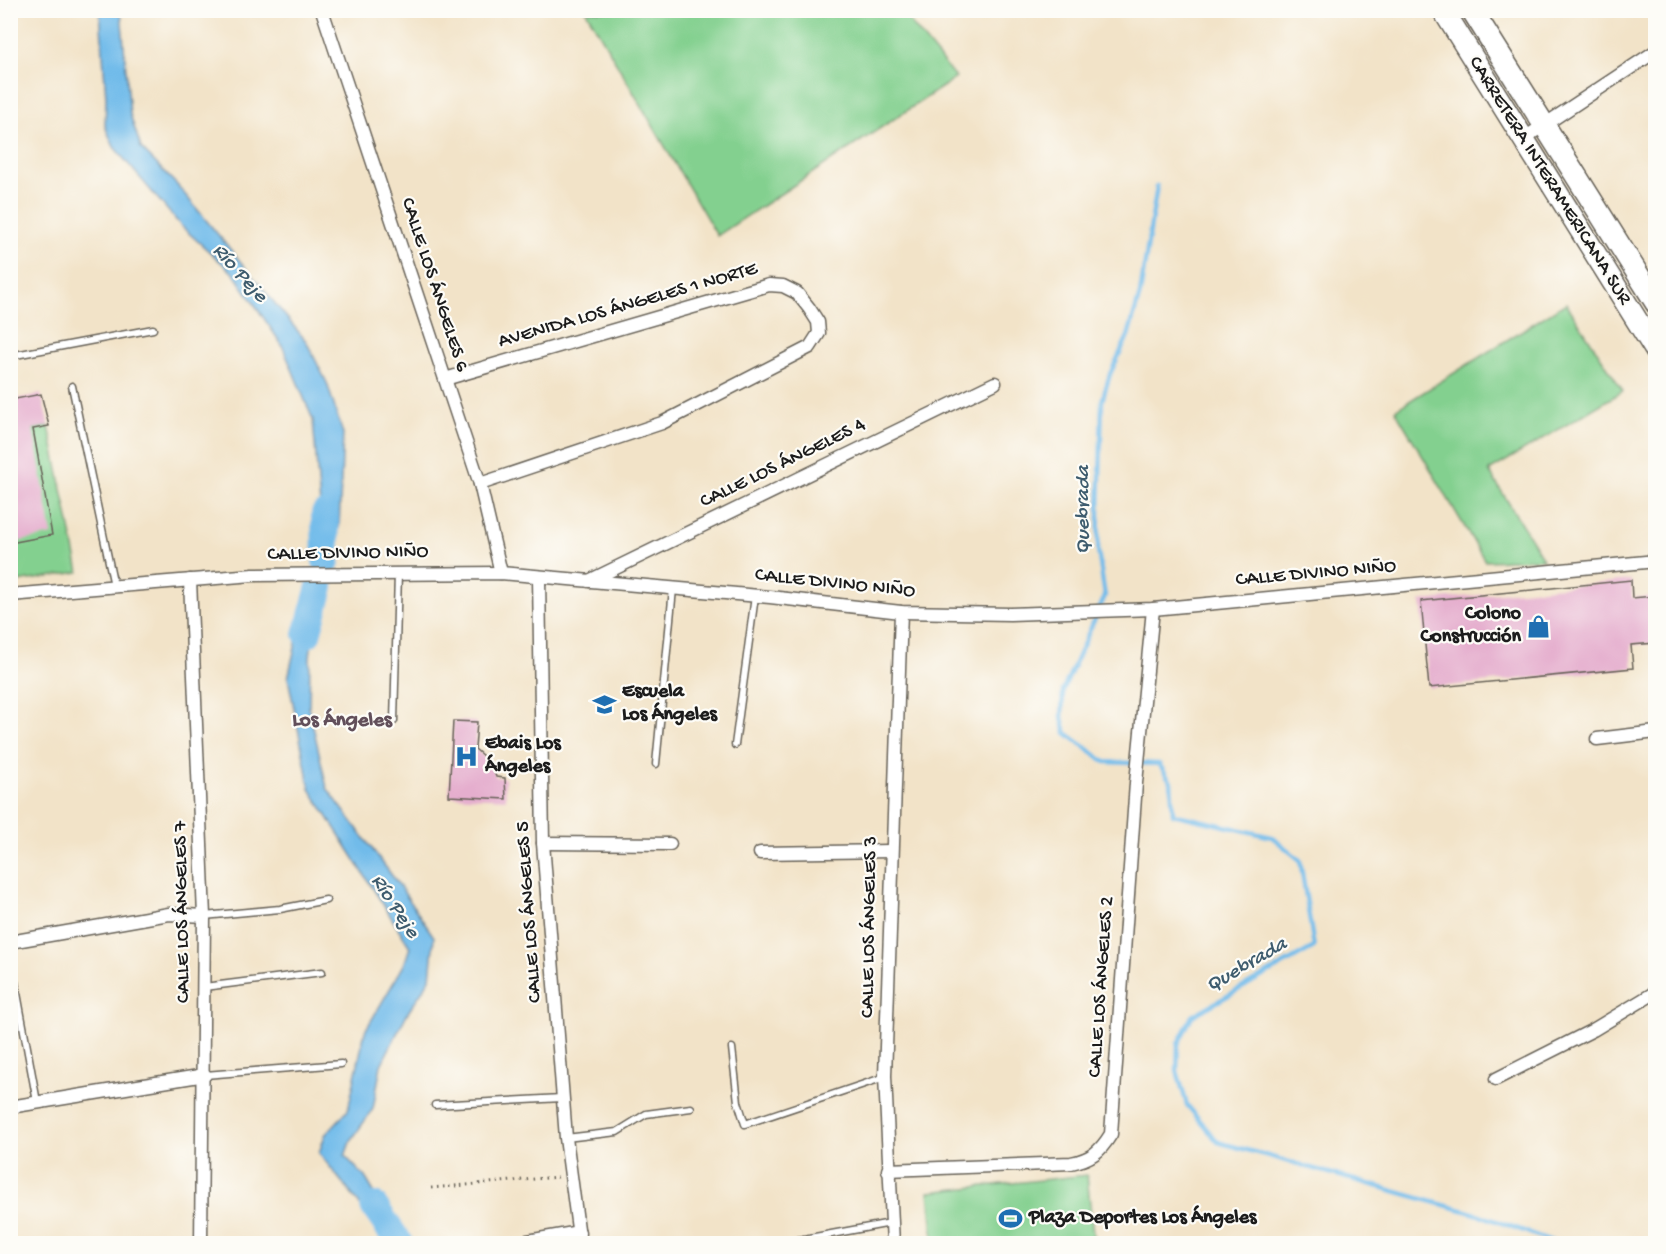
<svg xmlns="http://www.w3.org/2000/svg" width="1666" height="1254" font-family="'Gochi Hand',sans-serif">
	<rect width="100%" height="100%" fill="#fdfcf7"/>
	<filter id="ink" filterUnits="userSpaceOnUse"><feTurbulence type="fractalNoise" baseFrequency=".0167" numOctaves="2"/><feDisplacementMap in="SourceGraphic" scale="12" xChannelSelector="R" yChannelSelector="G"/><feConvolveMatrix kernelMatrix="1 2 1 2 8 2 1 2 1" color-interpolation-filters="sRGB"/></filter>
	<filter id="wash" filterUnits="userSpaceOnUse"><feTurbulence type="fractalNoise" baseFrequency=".008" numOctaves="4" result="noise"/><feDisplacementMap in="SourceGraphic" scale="24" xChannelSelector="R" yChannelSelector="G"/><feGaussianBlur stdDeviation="1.35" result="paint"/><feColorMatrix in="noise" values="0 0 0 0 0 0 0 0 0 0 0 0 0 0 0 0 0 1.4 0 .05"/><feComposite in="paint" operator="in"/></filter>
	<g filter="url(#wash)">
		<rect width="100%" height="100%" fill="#f2e3c8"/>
		<g fill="#83d08f" stroke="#507656" stroke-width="1.5">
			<polygon points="586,11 901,11 956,78 717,236"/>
			<polygon points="1566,303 1623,391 1489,471 1543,559 1485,561 1395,410"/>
			<polygon points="49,426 79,572 11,583 11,433"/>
			<polygon points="1087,1175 1094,1243 934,1243 929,1192"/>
		</g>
		<g fill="#71bbea" stroke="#466c83" stroke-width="1.5">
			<polygon points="100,11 121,11 130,114 141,148 178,186 306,341 327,383 343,434 339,527 327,551 322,530 313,420 282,345 234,274 181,226 114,147 105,126 106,98"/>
			<polygon points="317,597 310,657 309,708 327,788 399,885 434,937 430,979 407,1014 381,1065 373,1109 350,1142 345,1156 365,1177 396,1229 395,1238 383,1234 319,1153 325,1135 348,1110 365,1031 404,965 410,947 310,789 288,678 298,634"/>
		</g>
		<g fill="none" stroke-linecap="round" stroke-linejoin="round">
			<polyline stroke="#71bbea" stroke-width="4.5" points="1157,186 1140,294 1128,336 1110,374 1102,401 1098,551 1105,596 1063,690 1062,718 1066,733 1105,762 1159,764 1171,782 1173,814 1272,837 1300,860 1314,947 1192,1016 1178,1044 1177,1071 1187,1105 1218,1142 1480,1215 1554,1242 1610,1244"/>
			<g stroke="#71bbea" stroke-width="28">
				<polyline points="325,514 326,561"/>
				<polyline points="307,634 320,587"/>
				<polyline points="374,1206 399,1243"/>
			</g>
		</g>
		<g id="blocks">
			<g fill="#e5aece">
				<polygon points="41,394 49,426 33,429 52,535 10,543 10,400"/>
				<polygon points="1631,580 1632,598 1654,596 1656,609 1656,643 1631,645 1633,668 1429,688 1421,601"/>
				<polygon points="453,721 477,722 475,749 491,763 496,777 505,778 506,799 449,796"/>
			</g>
		</g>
	</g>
	<g filter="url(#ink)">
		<use href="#blocks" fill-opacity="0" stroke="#676258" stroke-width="1.5"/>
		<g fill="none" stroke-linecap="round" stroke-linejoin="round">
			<defs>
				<g id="service">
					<polyline points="10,356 153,329"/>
					<polyline points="72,386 114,586"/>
					<polyline points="394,721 398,573"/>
					<polyline points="735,745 755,596"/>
					<polyline points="656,764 673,589"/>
					<polyline points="204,916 280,909 326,900"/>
					<polyline points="15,982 37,1102"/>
					<polyline points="204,987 322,972"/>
					<polyline points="732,1048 738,1102 745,1124 885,1077"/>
					<polyline points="205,1075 341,1064"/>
					<polyline points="435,1105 562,1098"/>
					<polyline points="566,1138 617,1132 646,1114 691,1108"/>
					<polyline points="777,1244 891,1223"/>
				</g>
				<g id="minor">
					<polyline points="322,10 480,484 501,573"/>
					<polyline points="1523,139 1656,51"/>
					<polyline points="445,379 769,285 783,286 797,293 809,308 818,322 819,333 810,347 662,423 480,484"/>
					<polyline points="539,577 543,843 566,1138 580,1244"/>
					<polyline points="190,580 204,916 201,1244"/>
					<polyline points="589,581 995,383"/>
					<polyline points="10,595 253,575 501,573 770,597 901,612 1010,614 1153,609 1656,561"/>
					<polyline points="1597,739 1656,732"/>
					<polyline points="543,843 670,844"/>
					<polyline points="760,853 891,851"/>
					<polyline points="10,942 169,914 204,916"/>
					<polyline points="1496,1079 1593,1030 1656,992"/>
					<polyline points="10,1107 205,1075"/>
					<path d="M888 1170 1071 1163C1091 1159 1100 1152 1111 1134L1136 783 1153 609"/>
					<polyline points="511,1244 579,1232"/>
					<polyline points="893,1244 885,1076 901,612"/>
				</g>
				<g id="trunk">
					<polyline points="1443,10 1656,351"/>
					<polyline points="1472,10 1656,303"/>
				</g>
			</defs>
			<use href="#service" stroke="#676258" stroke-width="9"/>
			<use href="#minor" stroke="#676258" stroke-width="15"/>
			<use href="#trunk" stroke="#676258" stroke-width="24"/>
			<polyline stroke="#676258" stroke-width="3" stroke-dasharray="1.5 4.5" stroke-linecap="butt" points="431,1188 558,1177"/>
			<use href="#service" stroke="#fff" stroke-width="6"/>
			<use href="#minor" stroke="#fff" stroke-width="12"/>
			<use href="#trunk" stroke="#fff" stroke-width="21"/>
		</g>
	</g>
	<defs>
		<symbol id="shop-bare" viewBox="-9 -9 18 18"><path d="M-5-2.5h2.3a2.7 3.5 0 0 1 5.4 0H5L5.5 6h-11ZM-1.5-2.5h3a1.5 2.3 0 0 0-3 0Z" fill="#1f6fb2" stroke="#fdfcf7" stroke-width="2.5" paint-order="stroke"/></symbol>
		<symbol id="school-bare" viewBox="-9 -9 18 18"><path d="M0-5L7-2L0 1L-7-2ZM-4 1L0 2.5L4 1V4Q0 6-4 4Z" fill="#1f6fb2" stroke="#fdfcf7" stroke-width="2.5" paint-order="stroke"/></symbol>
		<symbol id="hospital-bare" viewBox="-9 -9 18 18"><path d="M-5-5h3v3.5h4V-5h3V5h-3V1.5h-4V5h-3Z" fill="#1f6fb2" stroke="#fdfcf7" stroke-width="2.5" paint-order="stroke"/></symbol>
		<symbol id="stadium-bare" viewBox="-9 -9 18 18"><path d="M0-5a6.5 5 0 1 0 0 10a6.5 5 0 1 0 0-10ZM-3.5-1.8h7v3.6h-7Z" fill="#1f6fb2" stroke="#fdfcf7" stroke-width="2.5" paint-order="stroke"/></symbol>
	</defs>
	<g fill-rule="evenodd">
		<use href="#shop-bare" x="1522" y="610" width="33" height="33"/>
		<use href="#school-bare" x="588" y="688" width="33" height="33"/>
		<use href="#hospital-bare" x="450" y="740" width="33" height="33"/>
		<use href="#stadium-bare" x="994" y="1202" width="33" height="33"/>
	</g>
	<g text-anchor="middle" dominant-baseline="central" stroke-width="4.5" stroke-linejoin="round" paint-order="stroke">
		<g font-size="20" fill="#1c1c1c" stroke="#fdfcf7">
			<text transform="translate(1549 181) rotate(58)">CARRETERA INTERAMERICANA SUR</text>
			<text transform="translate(434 285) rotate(72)">CALLE LOS ÁNGELES 6</text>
			<text transform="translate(628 306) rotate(-16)">AVENIDA LOS ÁNGELES 1 NORTE</text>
			<text transform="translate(783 464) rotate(-26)">CALLE LOS ÁNGELES 4</text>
			<text transform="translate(348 554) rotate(-1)">CALLE DIVINO NIÑO</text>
			<text transform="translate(1316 574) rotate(-5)">CALLE DIVINO NIÑO</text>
			<text transform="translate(835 584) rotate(6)">CALLE DIVINO NIÑO</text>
			<text transform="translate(183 912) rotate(-91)">CALLE LOS ÁNGELES 7</text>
			<text transform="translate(530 912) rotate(-94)">CALLE LOS ÁNGELES 5</text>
			<text transform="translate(870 927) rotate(-89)">CALLE LOS ÁNGELES 3</text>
			<text transform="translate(1102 987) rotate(-86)">CALLE LOS ÁNGELES 2</text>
		</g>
		<g font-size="20" font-weight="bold" fill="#1c1c1c" stroke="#fdfcf7" text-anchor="start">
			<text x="1521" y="614" text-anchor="end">Colono<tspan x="1521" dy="23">Construcción</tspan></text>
			<text x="622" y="692">Escuela<tspan x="622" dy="23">Los Ángeles</tspan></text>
			<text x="485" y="744">Ebais Los<tspan x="485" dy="23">Ángeles</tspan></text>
			<text x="1029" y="1218">Plaza Deportes Los Ángeles</text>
		</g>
		<g font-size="21" font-style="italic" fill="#3e5c6e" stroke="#fdfcf7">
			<text transform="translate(239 274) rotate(48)">Río Peje</text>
			<text transform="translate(1084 510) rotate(-90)">Quebrada</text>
			<text transform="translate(394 907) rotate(57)">Río Peje</text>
			<text transform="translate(1247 966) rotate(-30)">Quebrada</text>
		</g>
		<g font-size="21" font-weight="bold" fill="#624f5a" stroke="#fdfcf7">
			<text x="342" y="721">Los Ángeles</text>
		</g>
	</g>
	<rect width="1666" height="1254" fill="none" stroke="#fdfcf7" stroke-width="36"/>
</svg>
